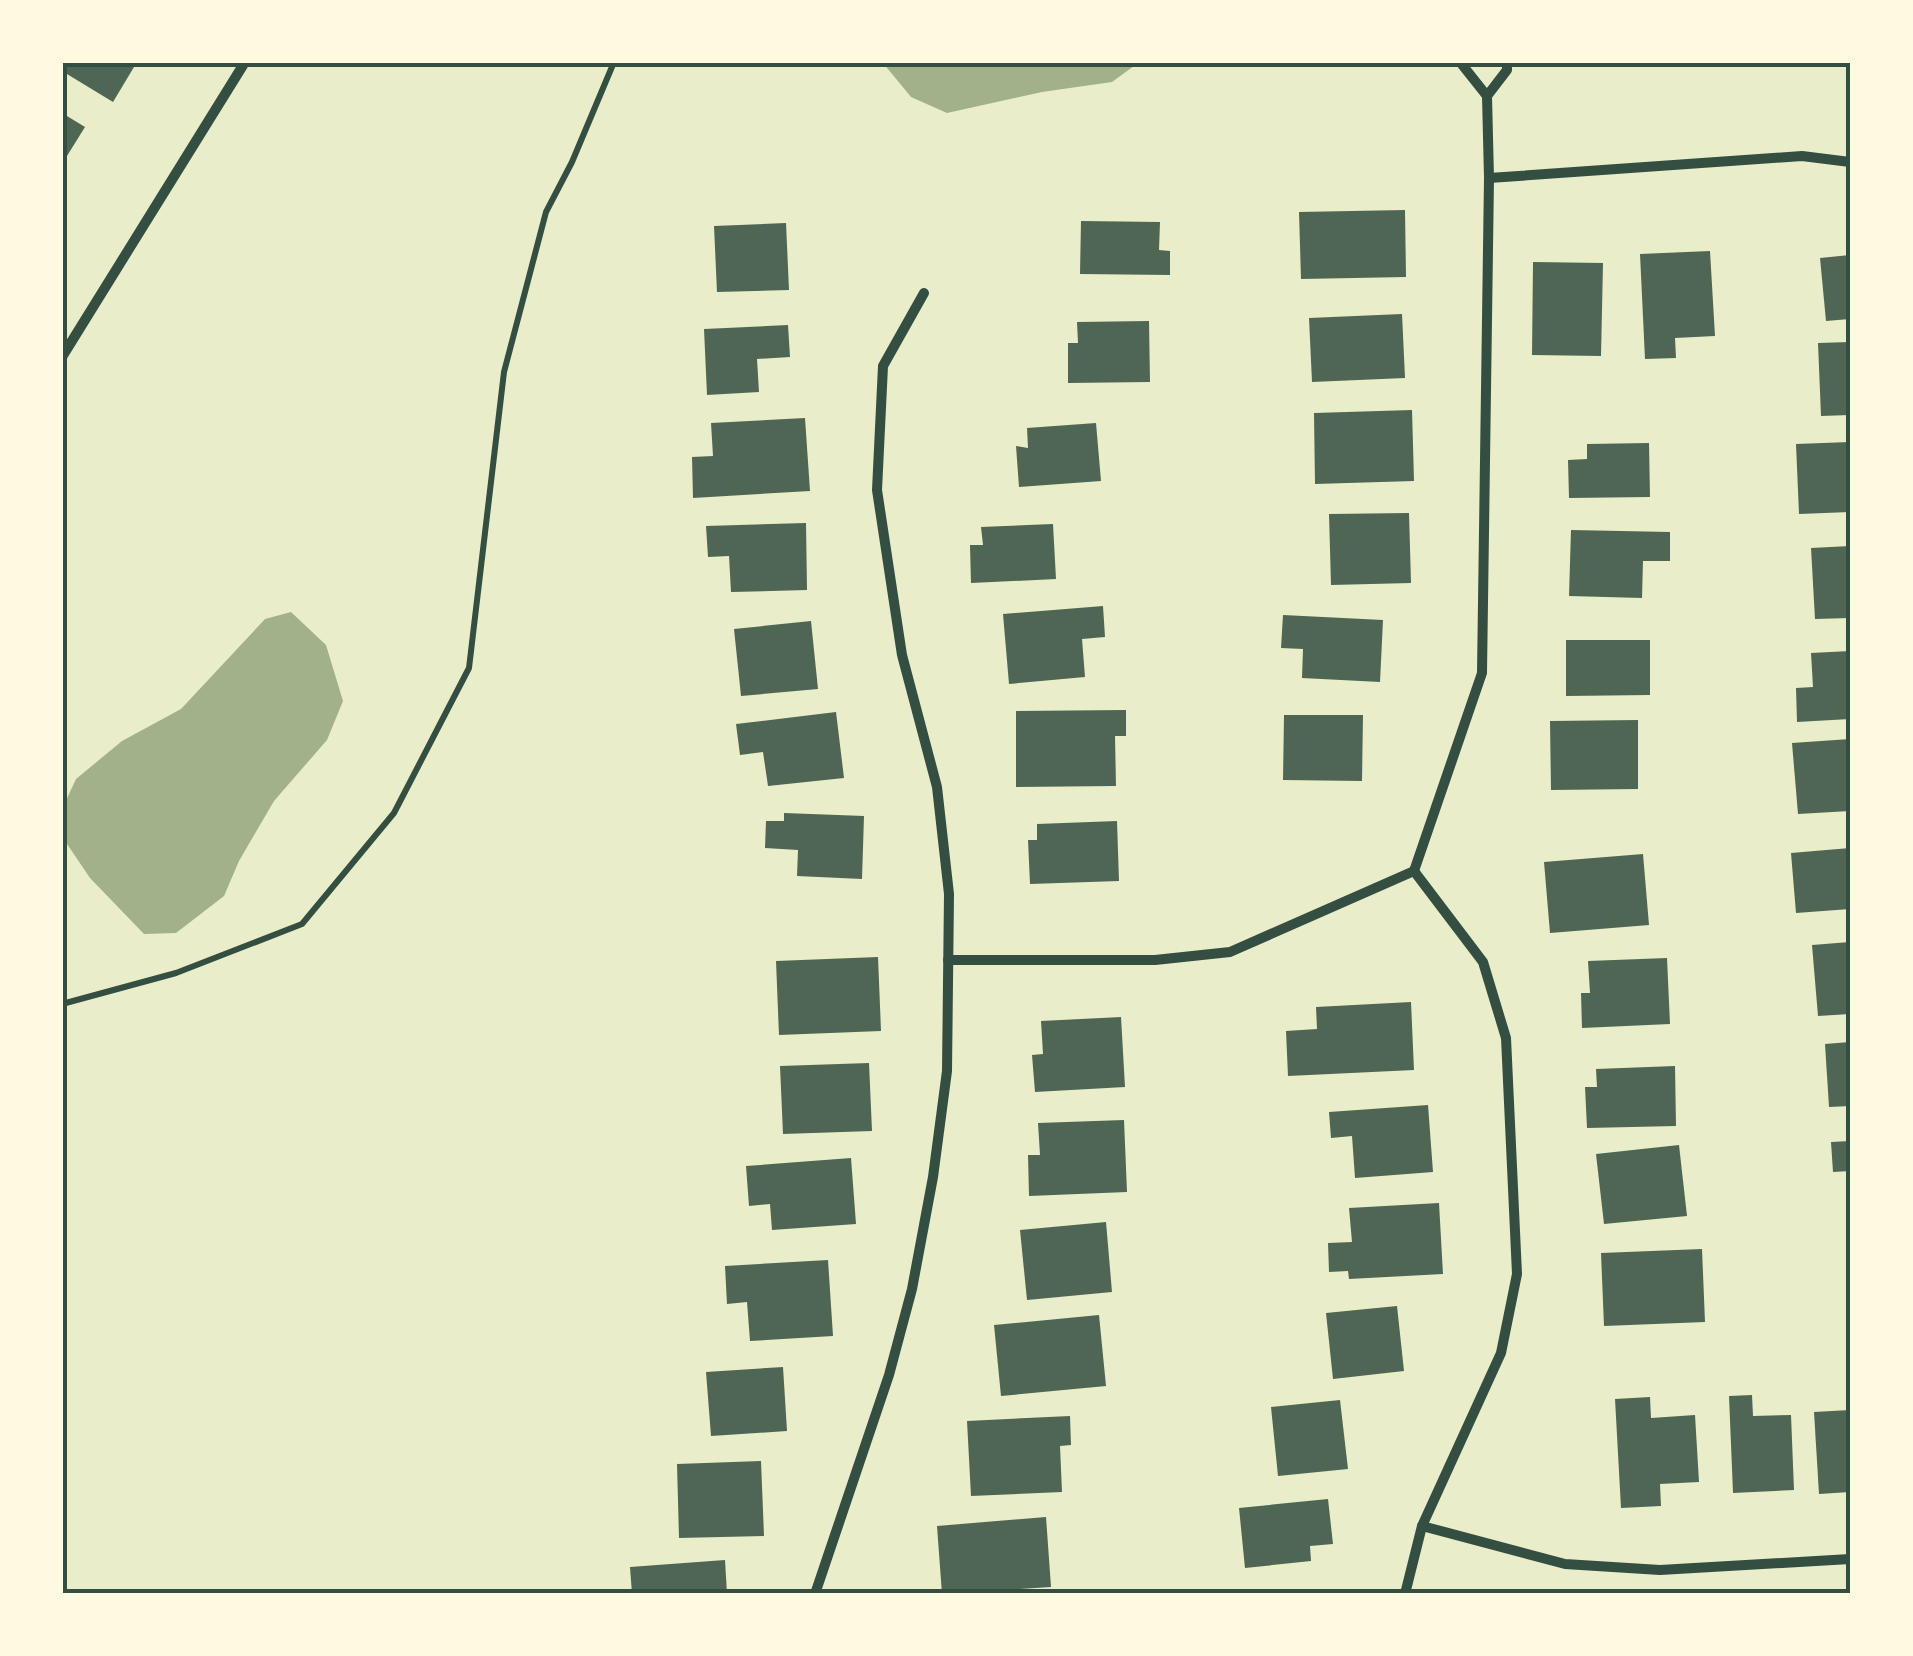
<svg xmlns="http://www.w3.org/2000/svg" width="1913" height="1656" font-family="Overpass,sans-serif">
	<rect width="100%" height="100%" fill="#e9edc9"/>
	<g fill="#a3b18a">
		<polygon points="883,63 1138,63 1112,82 1042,92 947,113 911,97"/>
		<polygon points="291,612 326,645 343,701 327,740 274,801 239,861 224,896 176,933 144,934 90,878 63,838 63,807 76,779 122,741 181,709 265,619"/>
	</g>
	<g fill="#4f6655">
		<polygon points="62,62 137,62 113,102 62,71"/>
		<polygon points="62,113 85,127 62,164"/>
		<polygon points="1405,210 1406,277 1301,279 1299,212"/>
		<polygon points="1081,221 1160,222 1159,250 1170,251 1170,275 1080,274"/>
		<polygon points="786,223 789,290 717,292 714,226"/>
		<polygon points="1710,251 1715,336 1675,338 1676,358 1645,359 1640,254"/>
		<polygon points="1850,255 1850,319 1826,321 1820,258"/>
		<polygon points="1533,262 1603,263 1601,356 1532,355"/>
		<polygon points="1402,314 1405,378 1312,382 1309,318"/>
		<polygon points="1149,321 1150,382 1068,383 1068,343 1078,343 1077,322"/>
		<polygon points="788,325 790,357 757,359 759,392 707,395 704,329"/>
		<polygon points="1850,342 1850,415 1821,416 1818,343"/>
		<polygon points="1412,410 1414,481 1315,484 1314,413"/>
		<polygon points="805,418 810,491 693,498 692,457 713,456 711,423"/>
		<polygon points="1096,423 1101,481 1019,487 1016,446 1028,448 1027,428"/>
		<polygon points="1850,442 1850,512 1799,514 1796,444"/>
		<polygon points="1649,443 1650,497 1569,498 1568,460 1587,459 1587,444"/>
		<polygon points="1409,513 1411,583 1331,585 1329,514"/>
		<polygon points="806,523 807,590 731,592 729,556 708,557 706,526"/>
		<polygon points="1053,524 1056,579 971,583 970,545 983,545 981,527"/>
		<polygon points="1571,530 1670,532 1670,561 1643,561 1642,598 1569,596"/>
		<polygon points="1850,546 1850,618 1815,619 1811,548"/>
		<polygon points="1103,606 1105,637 1082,639 1085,677 1009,684 1003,614"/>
		<polygon points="1283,615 1383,620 1380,682 1302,678 1303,649 1281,648"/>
		<polygon points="811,621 818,689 741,696 734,629"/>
		<polygon points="1566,640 1650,640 1650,695 1566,696"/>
		<polygon points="1850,651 1850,719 1797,722 1796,688 1813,687 1811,653"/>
		<polygon points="1126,710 1126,736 1115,736 1116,786 1016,787 1016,711"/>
		<polygon points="836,712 844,778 768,786 763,752 740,755 736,724"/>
		<polygon points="1284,715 1363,715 1362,781 1283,780"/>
		<polygon points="1638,720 1638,789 1551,790 1550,721"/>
		<polygon points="1850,739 1850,811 1798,814 1792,743"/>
		<polygon points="784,813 864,816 862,879 797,876 798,850 765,848 766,821 784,821"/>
		<polygon points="1117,821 1119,881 1030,884 1028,840 1037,840 1037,824"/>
		<polygon points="1850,848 1850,909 1796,913 1791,853"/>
		<polygon points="1643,854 1649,925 1550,933 1544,862"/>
		<polygon points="1850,942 1850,1014 1818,1016 1812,945"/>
		<polygon points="878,957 881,1031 779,1035 776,961"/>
		<polygon points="1667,958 1670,1024 1582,1028 1581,993 1590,993 1588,961"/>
		<polygon points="1411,1002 1414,1070 1288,1076 1286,1031 1317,1029 1316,1007"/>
		<polygon points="1121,1017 1125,1087 1035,1092 1032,1055 1043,1054 1041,1021"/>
		<polygon points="1850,1042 1850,1106 1829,1107 1825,1044"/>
		<polygon points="869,1063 872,1131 783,1134 780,1066"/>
		<polygon points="1675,1066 1676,1126 1587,1128 1585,1087 1597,1087 1596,1069"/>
		<polygon points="1428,1105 1433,1172 1355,1178 1352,1136 1331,1138 1329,1112"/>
		<polygon points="1124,1120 1127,1192 1029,1196 1028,1155 1040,1155 1038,1123"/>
		<polygon points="1850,1141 1850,1171 1833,1172 1831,1142"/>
		<polygon points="1679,1145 1687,1216 1604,1224 1596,1154"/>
		<polygon points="851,1158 856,1224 772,1230 770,1204 749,1206 746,1166"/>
		<polygon points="1439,1203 1443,1274 1349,1279 1348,1271 1329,1272 1328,1243 1352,1242 1349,1208"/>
		<polygon points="1106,1222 1112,1292 1027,1300 1020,1230"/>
		<polygon points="1702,1249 1705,1322 1604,1326 1601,1253"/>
		<polygon points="828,1260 833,1336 750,1341 747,1302 727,1304 725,1266"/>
		<polygon points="1397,1306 1404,1371 1333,1379 1326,1313"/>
		<polygon points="1099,1315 1106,1386 1001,1396 994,1325"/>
		<polygon points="783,1367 787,1431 711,1436 706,1372"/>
		<polygon points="1752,1395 1753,1416 1791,1415 1794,1490 1733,1493 1729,1396"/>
		<polygon points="1650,1397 1651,1418 1695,1415 1699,1482 1660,1484 1661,1506 1621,1508 1615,1399"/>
		<polygon points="1340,1400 1348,1469 1278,1476 1271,1407"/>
		<polygon points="1850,1410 1850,1492 1819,1494 1814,1412"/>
		<polygon points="1070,1416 1071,1445 1060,1446 1062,1492 971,1496 967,1421"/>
		<polygon points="761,1461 764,1536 679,1538 677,1464"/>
		<polygon points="1328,1499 1333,1544 1310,1546 1311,1561 1245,1568 1239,1508"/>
		<polygon points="1046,1517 1051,1587 942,1594 937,1526"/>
		<polygon points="725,1560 727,1594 632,1594 630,1567"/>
	</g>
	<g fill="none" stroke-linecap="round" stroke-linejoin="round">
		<polyline stroke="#344e41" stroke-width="6" points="62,1004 176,973 302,924 394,813 469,668 504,372 546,212 572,162 614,62"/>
		<g stroke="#344e41" stroke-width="10">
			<polyline points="1487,96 1507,70 1507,62"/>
			<polyline points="1489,178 1802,156 1850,162"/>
			<polyline points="62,357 245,62"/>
			<polyline points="948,960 1155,960 1230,952 1414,871 1482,673 1489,178 1487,96 1460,62"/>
			<polyline points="1422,1526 1565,1564 1660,1570 1850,1559"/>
			<polyline points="815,1594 889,1375 912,1289 933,1177 947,1071 949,894 937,787 902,655 877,490 883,366 924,293"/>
			<polyline points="1405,1594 1422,1526 1501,1353 1517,1274 1506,1038 1483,962 1414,871"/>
		</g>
	</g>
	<rect width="1913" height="1656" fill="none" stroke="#fefae0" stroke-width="130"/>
	<rect x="65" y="65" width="1783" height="1526" fill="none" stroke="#344e41" stroke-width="4"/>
</svg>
